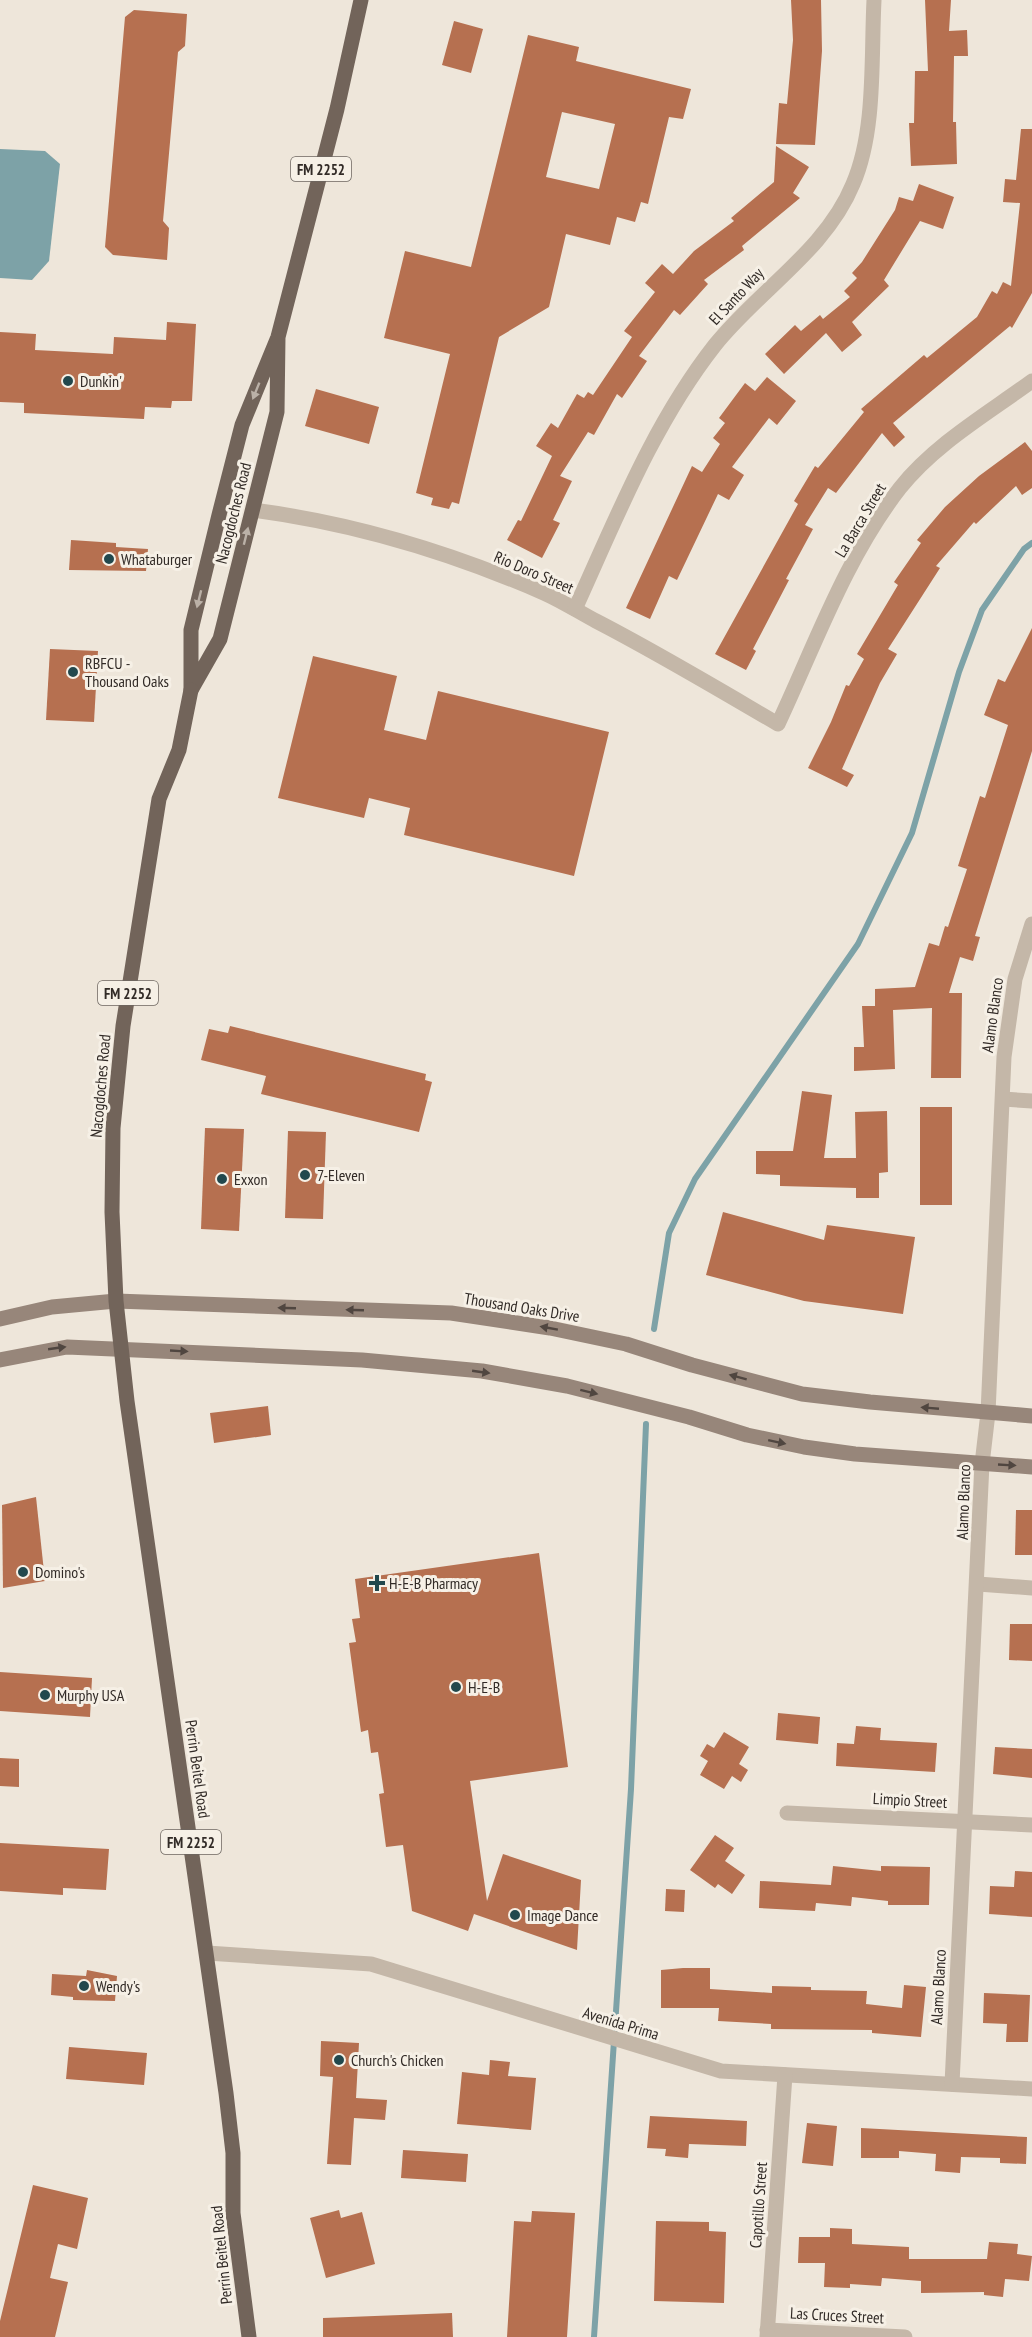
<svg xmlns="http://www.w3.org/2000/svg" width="1032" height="2337" font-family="'PT Sans Narrow',sans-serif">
	<rect width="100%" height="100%" fill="#eee6da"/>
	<polygon fill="#7da2a7" points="0,149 45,151 60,164 49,261 32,280 0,278"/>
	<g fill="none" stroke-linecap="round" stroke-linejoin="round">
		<g stroke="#7da2a7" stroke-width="6">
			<polyline points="654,1329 669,1233 695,1179 858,944 912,833 959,672 982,610 1024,549 1032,543"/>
			<polyline points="594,2337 631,1789 646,1424"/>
		</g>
	</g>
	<g fill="#b67050" fill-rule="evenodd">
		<polygon points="791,0 821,0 822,51 815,145 776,144 779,103 787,104 793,40"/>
		<polygon points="925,0 951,0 949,31 967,30 968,56 954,56 953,122 956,122 957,164 911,166 909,123 914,123 915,71 928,71"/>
		<polygon points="134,10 187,14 185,46 178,52 163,221 169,228 167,260 113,255 105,247 125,17"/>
		<polygon points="454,21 483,29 471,73 442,65"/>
		<path d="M528 35 579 47 576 61 691 89 683 119 669 117 648 204 641 202 635 222 617 217 610 245 566 234 549 307 499 337 459 504 452 502 449 509 431 505 433 498 416 493 450 354 384 338 405 251 471 267ZM562 112 615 124 599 189 546 177Z"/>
		<polygon points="1021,129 1032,129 1032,293 1012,328 1010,326 893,423 905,437 894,447 882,433 836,493 828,488 805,525 813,529 786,579 789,580 753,649 756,651 746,670 715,654 798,504 794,501 815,466 818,468 864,412 861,409 924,355 927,358 977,317 992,291 997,294 1003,282 1011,286 1020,203 1003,202 1005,179 1016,180"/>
		<polygon points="776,146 809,167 793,193 800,198 742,246 744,250 704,280 708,284 680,315 674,310 639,356 647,361 622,398 617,394 594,435 588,432 560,476 572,481 553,520 560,523 542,558 507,540 518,520 521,521 552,456 536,446 551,423 558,428 577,394 584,398 588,392 593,395 632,337 624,331 655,292 645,283 662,264 673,274 694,251 734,221 731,218 774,182"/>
		<polygon points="919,184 954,197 943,229 920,221 884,280 889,286 852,322 862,335 842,352 826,333 784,374 765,354 795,325 801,331 820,315 823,319 850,297 844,291 857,278 852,273 862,262 895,210 899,197 913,201"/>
		<polygon points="167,322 196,324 192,401 172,401 171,408 145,407 144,419 24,413 24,403 0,402 0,332 36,334 35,350 113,354 114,337 166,340"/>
		<polygon points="767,377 796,401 777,425 769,418 732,467 744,475 729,500 718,494 677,580 669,576 650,619 626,608 692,466 702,472 720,444 713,438 725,423 719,418 745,383 755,391"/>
		<polygon points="316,389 379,407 369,444 305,426"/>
		<polygon points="1025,442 1032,451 1032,488 1022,495 1016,486 976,524 974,522 936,566 940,568 888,649 897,654 880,683 842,769 854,775 847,787 808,768 831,722 846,685 849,686 864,659 857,654 898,585 894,582 921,543 917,540 945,507 979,476"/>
		<polygon points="71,540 116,543 116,547 148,549 146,571 69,570"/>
		<polygon points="1032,628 1032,751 975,936 980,937 973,961 960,957 949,993 962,993 961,1078 931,1078 932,1008 893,1010 895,1069 854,1071 854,1047 864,1047 862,1006 875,1006 875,989 915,987 929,943 939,946 945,926 948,927 967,869 958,866 980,796 985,798 1008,725 984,715 998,679 1005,682"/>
		<polygon points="50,649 98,651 94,722 46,720"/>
		<polygon points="313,656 397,676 384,730 426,740 438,691 609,732 574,876 404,835 410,808 369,798 364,818 278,798"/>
		<polygon points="230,1026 426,1074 425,1080 432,1082 419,1132 261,1094 266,1076 201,1060 209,1029 228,1033"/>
		<polygon points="802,1091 832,1095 824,1158 856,1158 855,1112 887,1111 888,1172 879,1173 879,1198 856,1198 856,1188 780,1186 780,1175 756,1174 756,1151 793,1151"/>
		<rect x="920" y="1107" width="32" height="98"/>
		<polygon points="205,1128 244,1129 239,1231 201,1229"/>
		<polygon points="288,1131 326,1132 323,1219 285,1218"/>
		<polygon points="723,1212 824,1240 827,1225 915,1237 903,1314 804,1301 706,1275"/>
		<polygon points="268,1406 271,1435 214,1443 210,1413"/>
		<polygon points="36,1497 45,1581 3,1588 2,1505"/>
		<polygon points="1016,1510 1032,1510 1032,1555 1015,1555"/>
		<polygon points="539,1553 568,1767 470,1781 487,1901 503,1854 581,1880 577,1950 474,1914 468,1931 412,1911 403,1845 386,1847 379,1794 384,1793 378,1752 371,1753 368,1730 361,1732 349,1643 356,1642 352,1619 360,1618 355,1579"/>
		<polygon points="1010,1624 1032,1624 1032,1661 1009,1660"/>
		<polygon points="0,1672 92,1678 90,1717 0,1711"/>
		<polygon points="778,1713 820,1717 818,1744 776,1740"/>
		<polygon points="856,1726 881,1728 880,1740 937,1743 935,1772 836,1766 837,1743 854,1744"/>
		<polygon points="724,1732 749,1747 739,1764 748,1770 741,1782 732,1776 724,1789 700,1775 708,1761 700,1756 707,1744 714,1748"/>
		<polygon points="995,1747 1032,1749 1032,1778 993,1774"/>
		<polygon points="0,1758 19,1759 19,1787 0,1786"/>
		<polygon points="715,1835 734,1848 725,1861 745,1875 732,1894 718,1884 715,1888 690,1870"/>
		<polygon points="0,1843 109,1849 106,1890 63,1888 63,1895 0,1891"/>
		<polygon points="833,1866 881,1871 881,1866 930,1867 929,1905 888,1905 888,1901 852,1897 851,1906 816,1903 815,1911 759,1908 760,1881 831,1885"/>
		<polygon points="1015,1871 1032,1872 1032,1917 989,1914 990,1886 1014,1887"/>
		<polygon points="666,1889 685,1890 684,1912 665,1911"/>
		<polygon points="683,1968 710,1968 710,1989 772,1993 772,1986 811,1987 811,1990 867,1991 866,2004 902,2008 904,1985 926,1987 921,2037 872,2033 872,2030 771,2029 771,2024 718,2021 719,2008 661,2008 661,1970"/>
		<polygon points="87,1970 117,1976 115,2001 73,2000 73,1997 51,1995 52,1974 86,1976"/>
		<polygon points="984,1993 1030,1995 1028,2042 1006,2042 1007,2024 983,2023"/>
		<polygon points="321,2041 359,2043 356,2098 387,2100 385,2120 354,2118 351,2165 327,2164 333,2077 320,2076"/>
		<polygon points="69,2047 147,2053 144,2085 66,2079"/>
		<polygon points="490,2060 510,2062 508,2076 536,2078 531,2130 457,2124 462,2072 489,2075"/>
		<polygon points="650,2116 747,2121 746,2146 689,2144 688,2158 665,2156 666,2149 647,2148"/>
		<polygon points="807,2123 837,2126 833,2166 802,2163"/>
		<polygon points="861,2128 1027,2137 1026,2164 1000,2163 1000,2158 961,2157 960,2173 935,2171 936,2154 899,2151 899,2158 861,2158"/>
		<polygon points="403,2150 468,2154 466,2182 401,2178"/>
		<polygon points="33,2185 88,2198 77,2249 58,2244 50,2278 68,2282 55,2337 0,2337 0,2321"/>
		<polygon points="339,2210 341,2218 362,2212 375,2264 326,2278 310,2218"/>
		<polygon points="532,2211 575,2213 567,2337 507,2337 514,2221 531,2222"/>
		<polygon points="656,2221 709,2222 709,2231 726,2232 724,2303 654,2301"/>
		<polygon points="830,2228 852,2229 852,2244 909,2247 909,2259 987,2259 989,2242 1018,2244 1017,2254 1032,2256 1029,2281 1005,2279 1003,2297 984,2295 984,2292 921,2293 921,2281 882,2278 881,2286 850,2284 850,2288 824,2287 825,2263 798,2263 799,2237 830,2237"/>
		<polygon points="452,2313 453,2337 323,2337 323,2318"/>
	</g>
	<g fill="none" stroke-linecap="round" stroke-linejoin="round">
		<g stroke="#c4b7a8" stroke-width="15">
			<path d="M253 510C353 523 452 553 544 593 562 601 579 612 596 621 658 653 718 689 778 724 815 645 846 557 900 488 935 444 987 414 1032 381"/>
			<path d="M575 609C616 519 653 424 715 345 759 290 826 250 853 184 876 131 871 58 874 0"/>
			<polyline points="1003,1099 1032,1101"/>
			<polyline points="978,1584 1032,1588"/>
			<polyline points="787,1813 1032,1825"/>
			<polyline points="207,1953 371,1964 721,2071 1032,2089"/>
			<polyline points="952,2084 982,1464 988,1413 1004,1057 1015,979 1032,924"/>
			<polyline points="767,2330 905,2337"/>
			<polyline points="767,2337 785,2075"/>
		</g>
		<g stroke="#97867a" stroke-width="15">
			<polyline points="0,1319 52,1307 116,1301 451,1313 550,1328 626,1344 692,1365 802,1394 870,1402 1032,1416"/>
			<polyline points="0,1360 67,1347 362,1360 482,1371 567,1386 689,1417 747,1435 804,1447 855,1454 1032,1467"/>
		</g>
		<g stroke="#72645a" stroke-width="15">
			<polyline points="278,337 277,412 220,639 191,690 191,630 219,515 242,425 278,337 337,109 361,0"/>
			<polyline points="191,690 179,750 159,799 123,1026 113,1128 112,1212 116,1301 127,1401 226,2093 233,2153 233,2213 249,2337"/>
		</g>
	</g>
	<defs><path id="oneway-solid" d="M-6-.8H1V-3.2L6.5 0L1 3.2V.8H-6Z" transform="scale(1.5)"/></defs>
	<g fill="#bbb1a7">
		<use href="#oneway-solid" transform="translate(256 391) rotate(112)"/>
		<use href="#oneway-solid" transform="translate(246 536) rotate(-76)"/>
		<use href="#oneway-solid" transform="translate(199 599) rotate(104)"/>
	</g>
	<g fill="#504640">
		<use href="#oneway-solid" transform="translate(287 1308) rotate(-178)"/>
		<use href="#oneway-solid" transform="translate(355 1310) rotate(-178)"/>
		<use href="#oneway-solid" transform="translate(549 1328) rotate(-170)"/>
		<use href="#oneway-solid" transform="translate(57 1348) rotate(-8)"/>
		<use href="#oneway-solid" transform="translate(179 1351) rotate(3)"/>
		<use href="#oneway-solid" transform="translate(481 1372) rotate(8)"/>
		<use href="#oneway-solid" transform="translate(738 1377) rotate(-165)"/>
		<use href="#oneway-solid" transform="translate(589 1392) rotate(14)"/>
		<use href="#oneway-solid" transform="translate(930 1408) rotate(-175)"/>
		<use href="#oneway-solid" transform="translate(777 1442) rotate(12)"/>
		<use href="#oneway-solid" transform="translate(1007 1465) rotate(3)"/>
	</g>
	<g fill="#22484d" stroke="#f6f0e6" stroke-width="2">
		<circle cx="68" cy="381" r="6"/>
		<circle cx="109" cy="559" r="6"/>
		<circle cx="73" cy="672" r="6"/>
		<circle cx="305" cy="1175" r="6"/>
		<circle cx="222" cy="1179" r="6"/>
		<circle cx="23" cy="1572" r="6"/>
		<path d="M374 1574h6v6h6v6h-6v6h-6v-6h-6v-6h6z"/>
		<circle cx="456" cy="1687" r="6"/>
		<circle cx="45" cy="1695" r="6"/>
		<circle cx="515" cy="1915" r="6"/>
		<circle cx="84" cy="1986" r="6"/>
		<circle cx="339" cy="2060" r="6"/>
	</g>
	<g text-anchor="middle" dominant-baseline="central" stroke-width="6" stroke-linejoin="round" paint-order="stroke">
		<g fill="#f6f0e6" stroke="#6d6660" stroke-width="1.5">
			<rect x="291" y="157" width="60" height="24" rx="4.5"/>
			<rect x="98" y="981" width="60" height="24" rx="4.5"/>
			<rect x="161" y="1830" width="60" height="24" rx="4.5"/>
		</g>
		<g font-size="15" font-weight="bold" fill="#322b27">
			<text x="321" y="169">FM 2252</text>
			<text x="128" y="993">FM 2252</text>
			<text x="191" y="1842">FM 2252</text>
		</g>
		<g font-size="16" fill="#322b27" stroke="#f6f0e6">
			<text transform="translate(736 296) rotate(-47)">El Santo Way</text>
			<text transform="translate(233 513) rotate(-76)">Nacogdoches Road</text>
			<text transform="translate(860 520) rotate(-59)">La Barca Street</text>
			<text transform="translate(534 572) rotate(23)">Rio Doro Street</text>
			<text transform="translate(992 1015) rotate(-82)">Alamo Blanco</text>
			<text transform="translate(100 1086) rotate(-85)">Nacogdoches Road</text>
			<text transform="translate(522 1307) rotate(9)">Thousand Oaks Drive</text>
			<text transform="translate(963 1502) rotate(-88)">Alamo Blanco</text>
			<text transform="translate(198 1769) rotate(82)">Perrin Beitel Road</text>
			<text transform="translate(910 1800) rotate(3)">Limpio Street</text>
			<text transform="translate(938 1987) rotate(-87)">Alamo Blanco</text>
			<text transform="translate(621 2023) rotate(17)">Avenida Prima</text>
			<text transform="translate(758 2205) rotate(-86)">Capotillo Street</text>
			<text transform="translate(221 2255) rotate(-96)">Perrin Beitel Road</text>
			<text transform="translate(837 2315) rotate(3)">Las Cruces Street</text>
		</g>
		<g font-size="16" fill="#322b27" stroke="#f6f0e6" text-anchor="start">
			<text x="80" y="381">Dunkin'</text>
			<text x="121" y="559">Whataburger</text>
			<text x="85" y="663">RBFCU -<tspan x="85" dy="18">Thousand Oaks</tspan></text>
			<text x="317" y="1175">7-Eleven</text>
			<text x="234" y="1179">Exxon</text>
			<text x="35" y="1572">Domino's</text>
			<text x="389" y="1583">H-E-B Pharmacy</text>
			<text x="468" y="1687">H-E-B</text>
			<text x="57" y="1695">Murphy USA</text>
			<text x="527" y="1915">Image Dance</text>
			<text x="96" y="1986">Wendy's</text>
			<text x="351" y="2060">Church's Chicken</text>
		</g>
	</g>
</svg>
